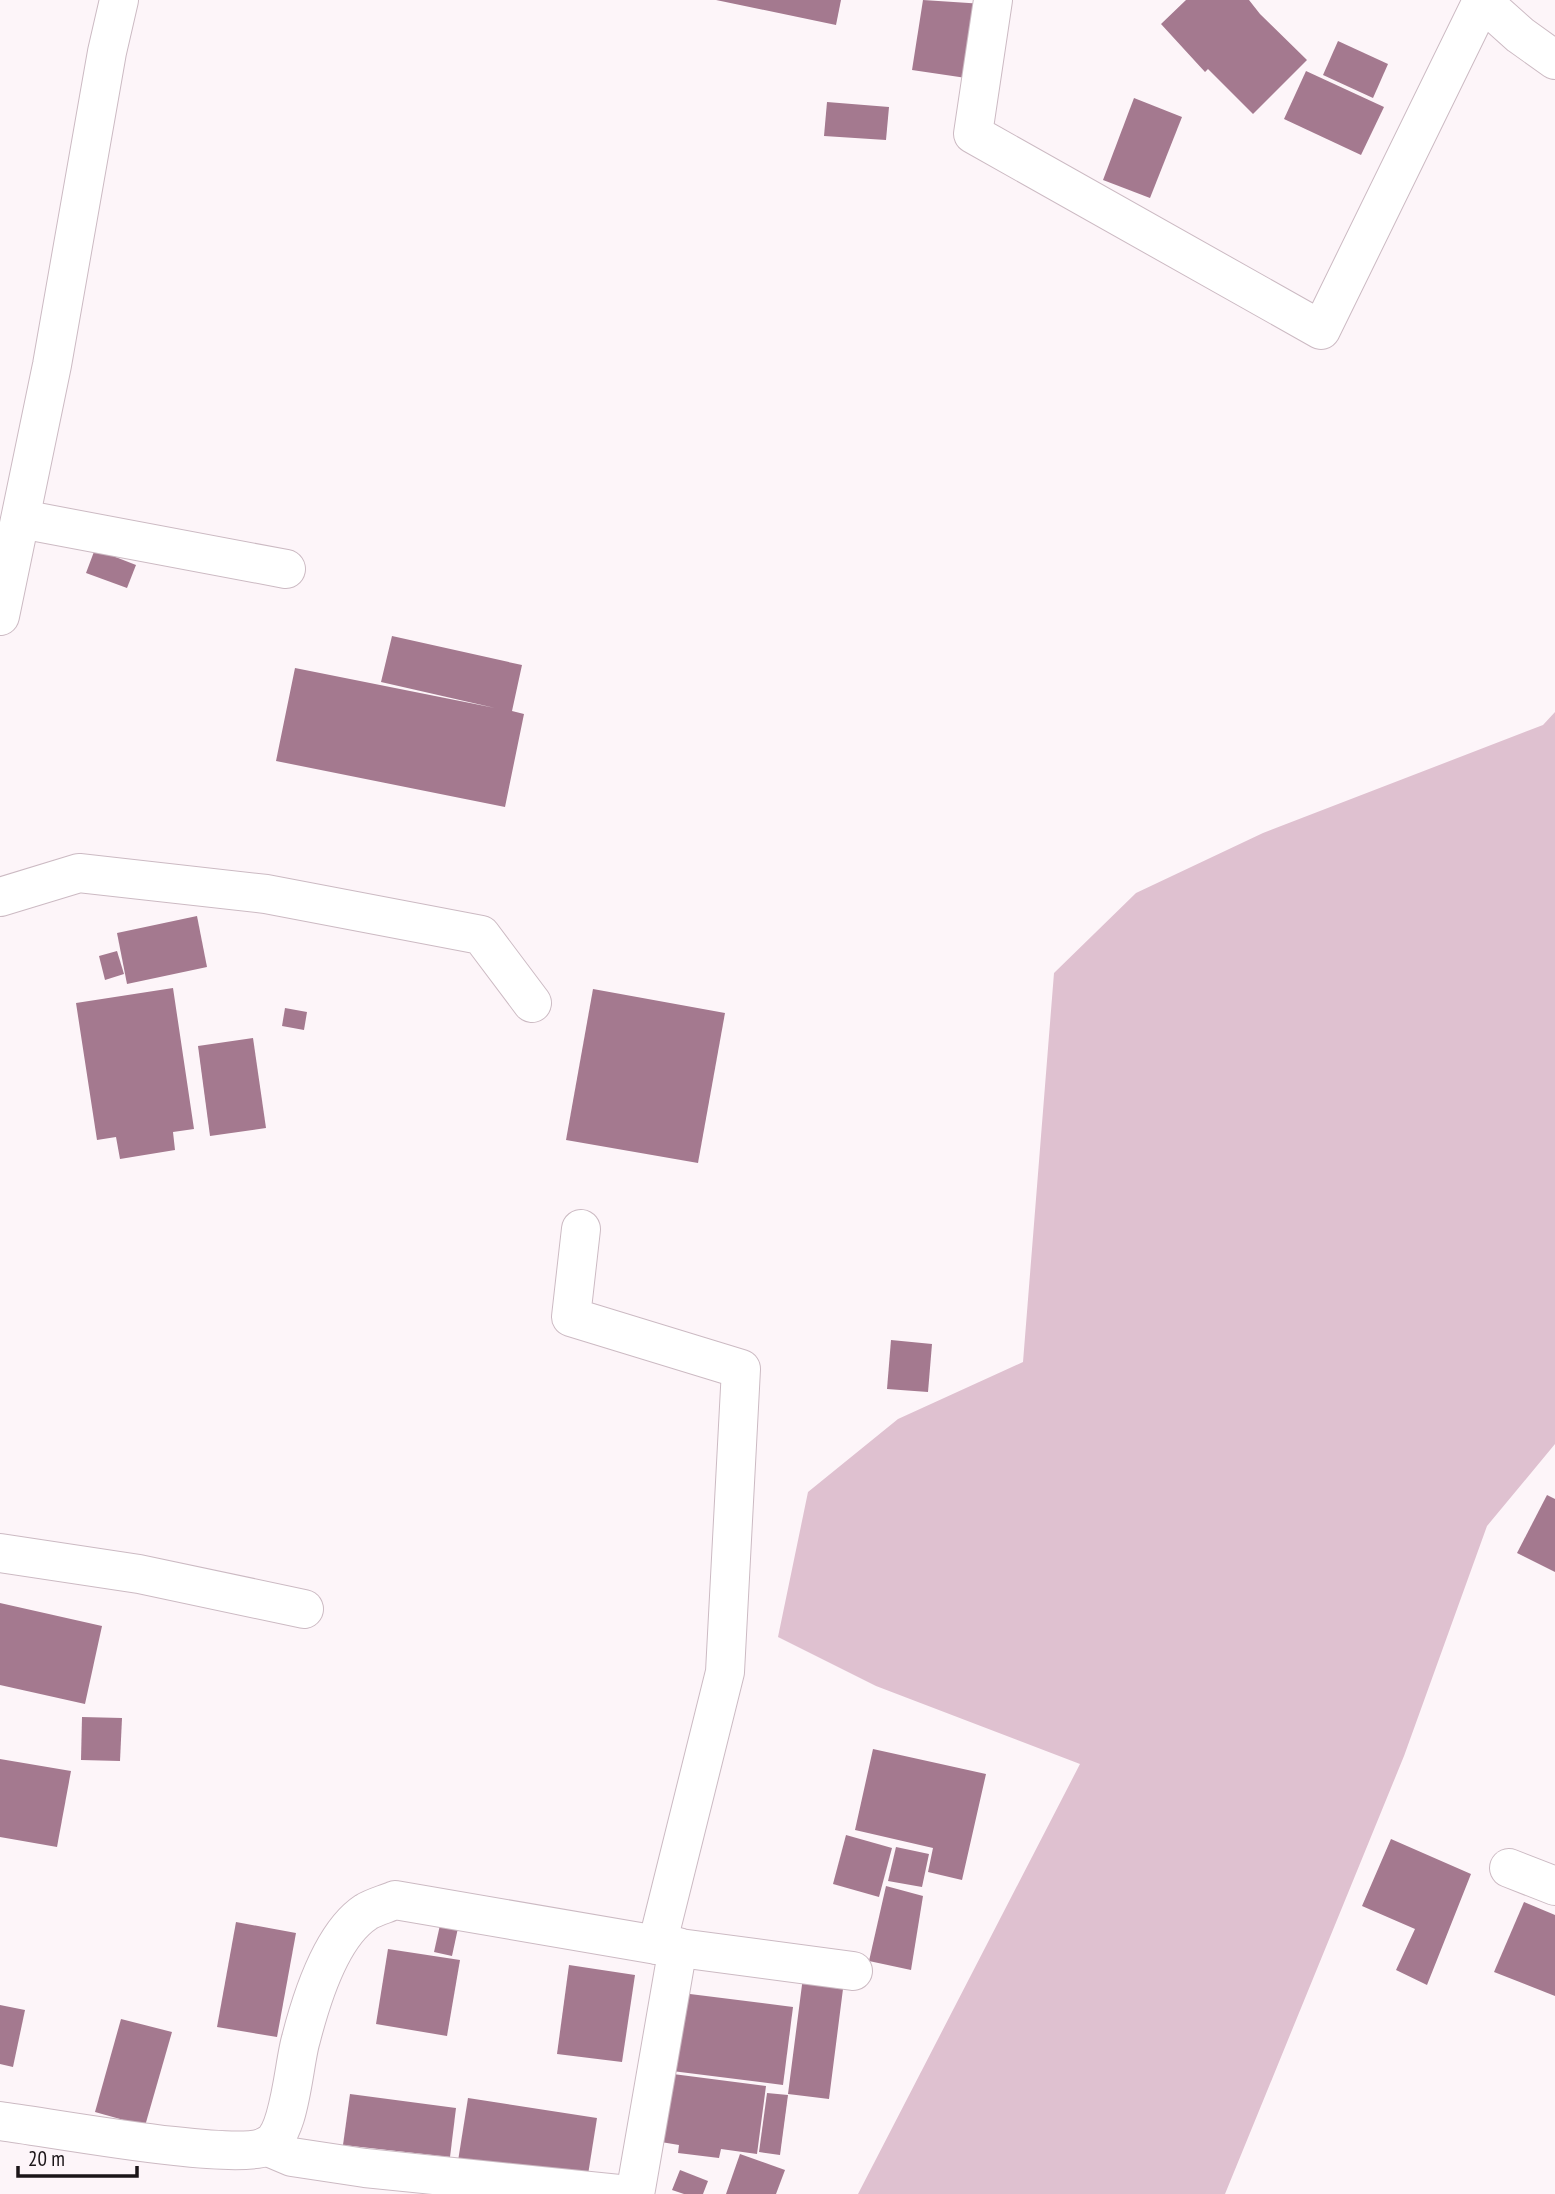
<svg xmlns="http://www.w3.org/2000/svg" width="1555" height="2194" font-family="'PT Sans Narrow',sans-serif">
	<rect width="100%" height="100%" fill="#fdf5f9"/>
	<polygon fill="#dfc1d0" points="1555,712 1555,1444 1487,1526 1404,1756 1225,2194 858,2194 1080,1764 876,1686 778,1637 808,1492 898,1419 1023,1362 1054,973 1136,893 1263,833 1543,725"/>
	<g fill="#a4798f">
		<polygon points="716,0 841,0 836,25"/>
		<polygon points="923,0 984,4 973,79 912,70"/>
		<polygon points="1186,0 1249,0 1260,14 1307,60 1253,114 1208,69 1205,72 1161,24"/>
		<polygon points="1338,41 1388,64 1373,98 1323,75"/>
		<polygon points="1306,71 1384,107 1361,155 1284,119"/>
		<polygon points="1134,98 1182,117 1150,198 1103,180"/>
		<polygon points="827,102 889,107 886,140 824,136"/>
		<polygon points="95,549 136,565 127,588 86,573"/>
		<polygon points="392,636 522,665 512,711 524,714 505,807 276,761 295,668 495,708 381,682"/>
		<polygon points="197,916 207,967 127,984 117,933"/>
		<polygon points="117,951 124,974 105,980 99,956"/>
		<polygon points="173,988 194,1129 173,1132 175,1150 120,1159 116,1137 97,1140 76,1003"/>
		<polygon points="593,989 725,1013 698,1163 566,1140"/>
		<polygon points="285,1008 307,1012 304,1030 282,1026"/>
		<polygon points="253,1038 266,1128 210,1136 198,1046"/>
		<polygon points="891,1340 932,1344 928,1392 887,1389"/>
		<polygon points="1547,1495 1555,1499 1555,1572 1517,1553"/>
		<polygon points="0,1603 102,1626 85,1704 0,1685"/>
		<polygon points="82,1717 122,1718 120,1761 81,1760"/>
		<polygon points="873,1749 986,1774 962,1880 928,1872 933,1848 855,1830"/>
		<polygon points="0,1759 71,1771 57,1847 0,1837"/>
		<polygon points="846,1835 892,1848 879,1897 833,1884"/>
		<polygon points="1391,1839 1471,1874 1427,1985 1396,1970 1415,1929 1362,1906"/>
		<polygon points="896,1847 929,1854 922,1887 888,1881"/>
		<polygon points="886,1886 923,1896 911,1970 869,1961"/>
		<polygon points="1524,1902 1555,1915 1555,1996 1494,1972"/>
		<polygon points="236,1922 296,1933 277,2037 217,2027"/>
		<polygon points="440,1925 458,1928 452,1956 434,1952"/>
		<polygon points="388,1949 460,1960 447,2036 376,2024"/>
		<polygon points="569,1965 635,1975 622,2062 557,2054"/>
		<polygon points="803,1977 835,1981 834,1988 843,1989 829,2099 788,2094"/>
		<polygon points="682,1993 793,2007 783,2085 672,2071"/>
		<polygon points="0,2005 25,2010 13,2067 0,2064"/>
		<polygon points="121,2019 172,2032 145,2126 95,2112"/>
		<polygon points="673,2074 766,2086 757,2154 721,2149 719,2158 678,2153 679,2145 661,2142"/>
		<polygon points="767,2093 788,2095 780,2155 759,2152"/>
		<polygon points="350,2094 456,2108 450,2157 343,2145"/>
		<polygon points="468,2098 597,2118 587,2181 458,2161"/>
		<polygon points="740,2154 785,2170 776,2194 726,2194"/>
		<polygon points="680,2170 708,2181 703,2194 684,2194 672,2190"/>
	</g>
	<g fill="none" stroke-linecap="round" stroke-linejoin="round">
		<defs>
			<g id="street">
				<polyline points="993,0 973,134 1321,330 1482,1"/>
				<polyline points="1481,0 1520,35 1555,60"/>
				<polyline points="21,519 286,569"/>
				<polyline points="0,616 52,365 107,52 119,0"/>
				<polyline points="0,897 79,873 266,894 481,935 532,1003"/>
				<polyline points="581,1229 571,1317 741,1369 725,1672 657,1945"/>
				<polyline points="0,1553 139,1574 304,1609"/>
				<polyline points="1509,1868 1555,1886"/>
				<path d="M0 2121C48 2127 230 2161 265 2147 291 2136 293 2065 301 2039 311 2000 331 1935 366 1912 374 1907 386 1904 395 1900L657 1945 853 1971"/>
				<polyline points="266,2146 292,2157 365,2168 619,2194"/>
				<polyline points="632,2194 636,2189 678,1947"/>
			</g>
		</defs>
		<use href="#street" stroke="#ccbac3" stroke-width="40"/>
		<use href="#street" stroke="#fff" stroke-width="38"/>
	</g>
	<path d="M18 2166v10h119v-10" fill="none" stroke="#1b1518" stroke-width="3.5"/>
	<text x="28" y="2166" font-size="21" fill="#1b1518" stroke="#fdf5f9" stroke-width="5" paint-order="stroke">20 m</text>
</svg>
